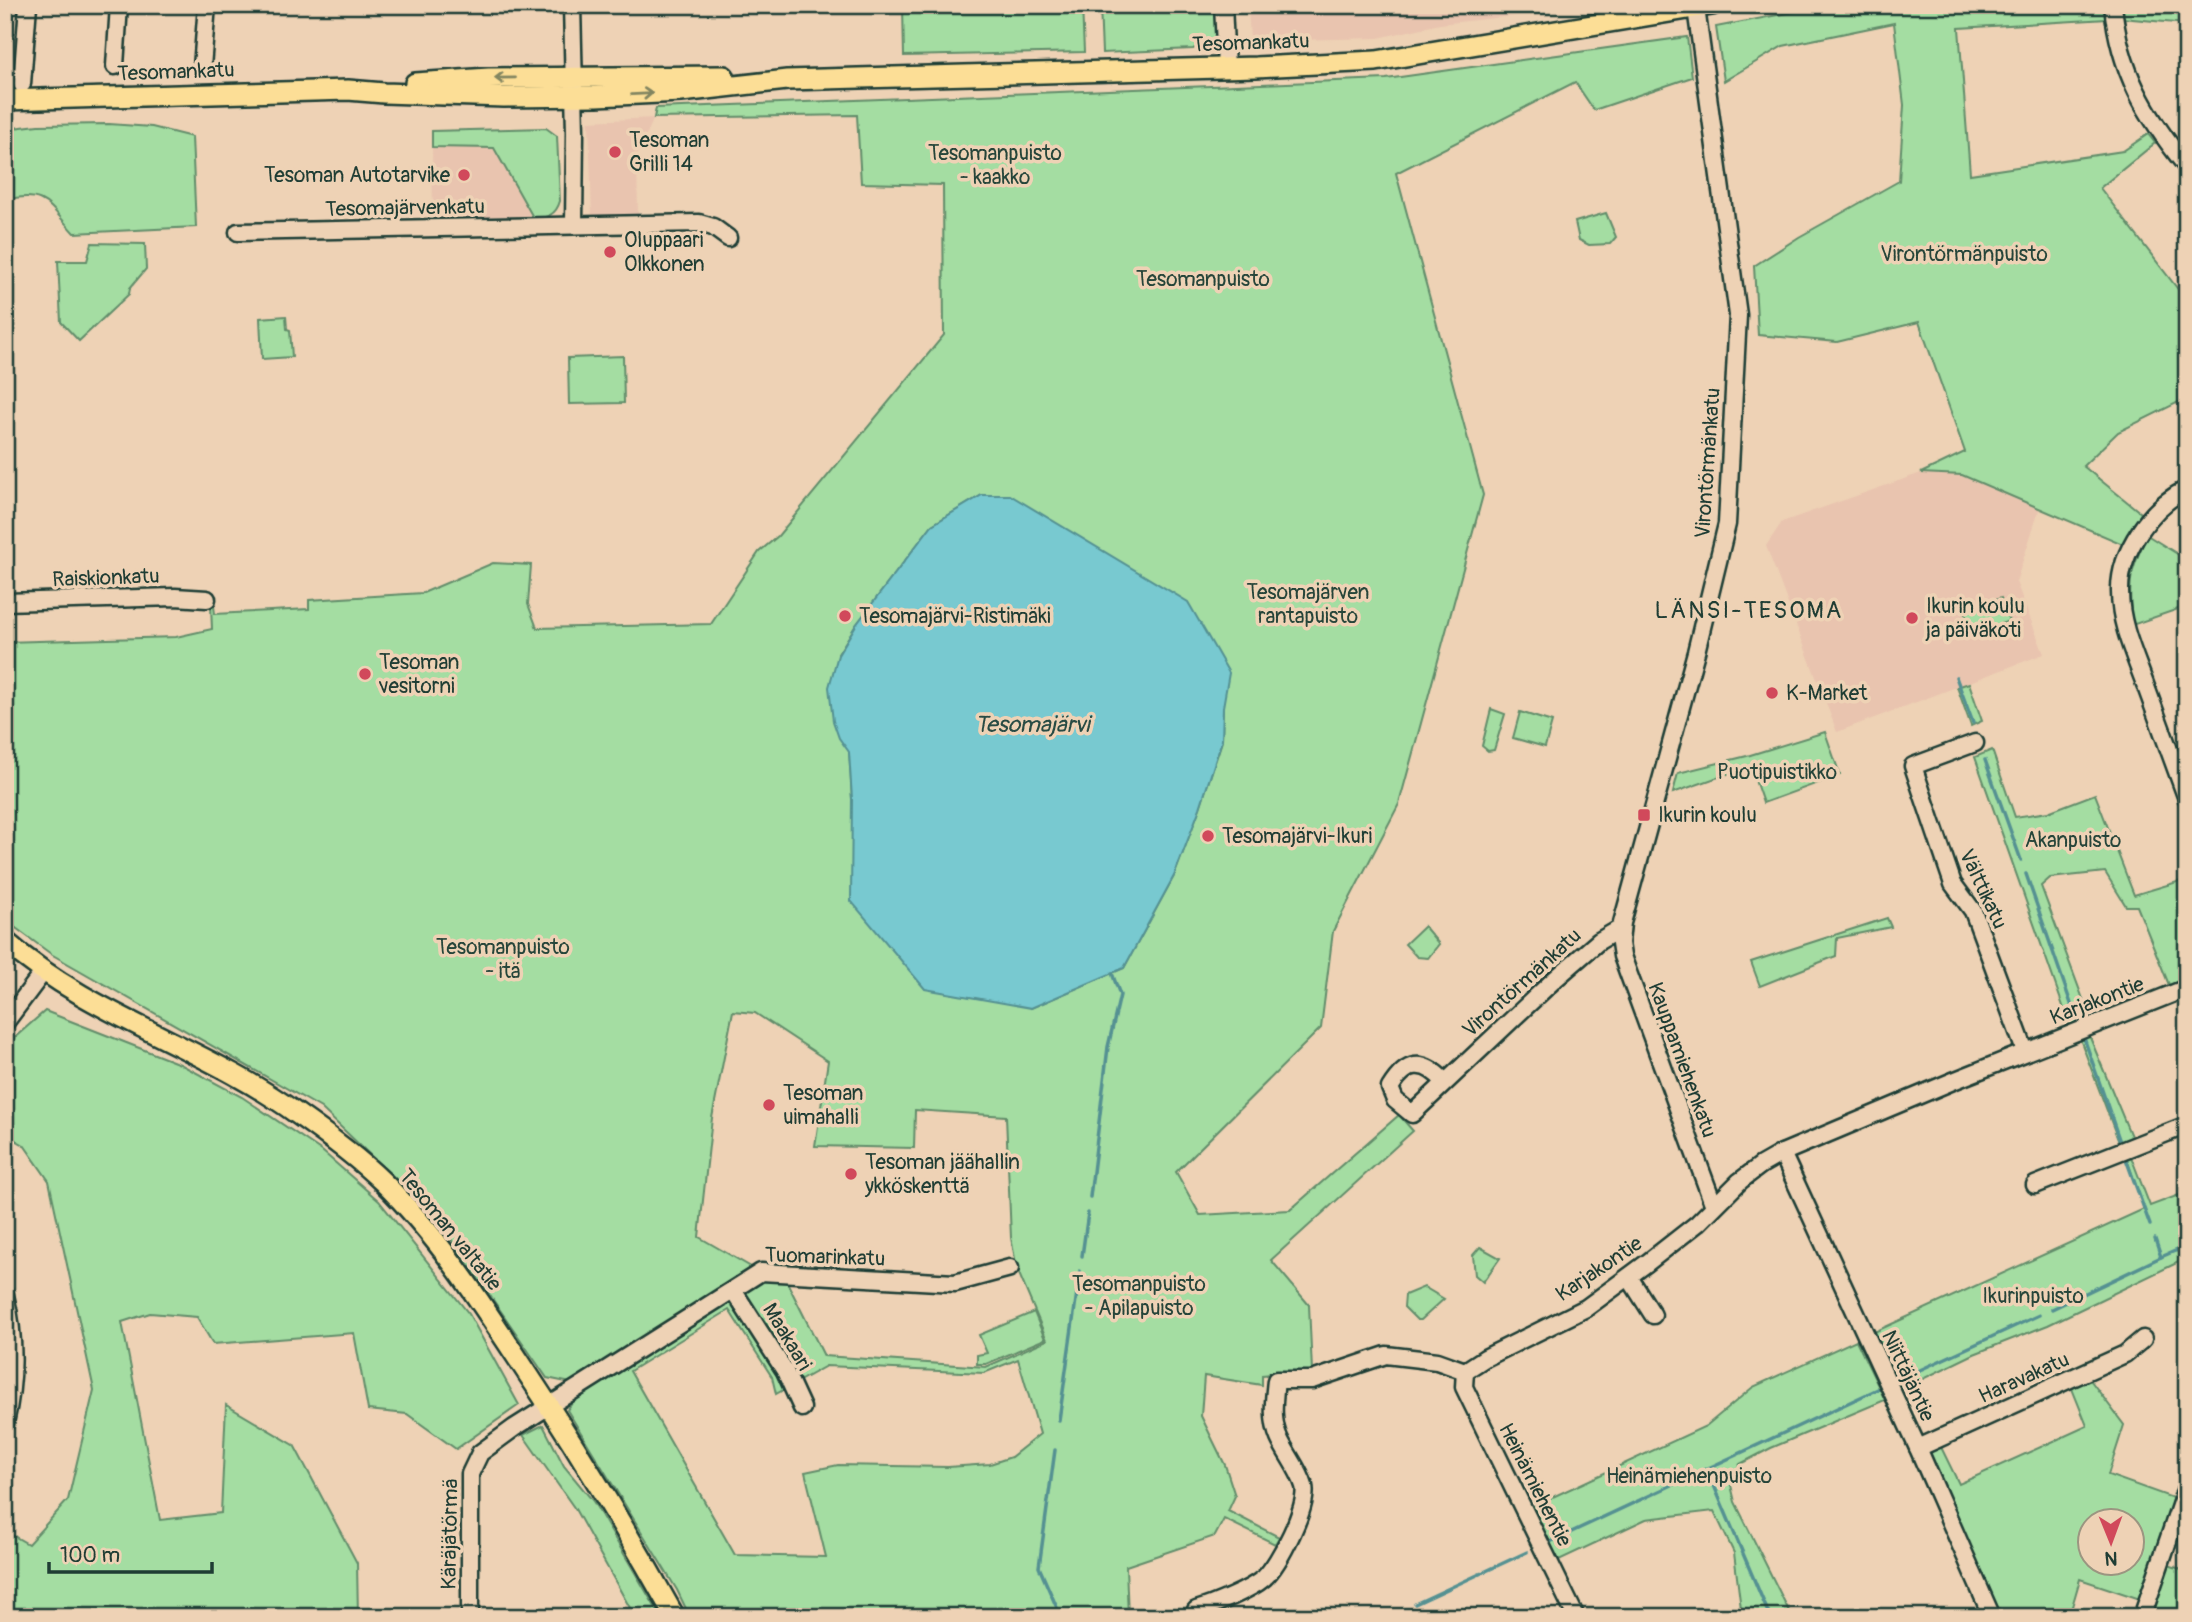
<svg xmlns="http://www.w3.org/2000/svg" width="2192" height="1622" font-family="Pangolin,sans-serif">
	<rect width="100%" height="100%" fill="#eed2b5"/>
	<filter id="ink" filterUnits="userSpaceOnUse"><feTurbulence type="fractalNoise" baseFrequency=".0143" numOctaves="2"/><feDisplacementMap in="SourceGraphic" scale="14" xChannelSelector="R" yChannelSelector="G"/><feConvolveMatrix kernelMatrix="1 2 1 2 8 2 1 2 1" color-interpolation-filters="sRGB"/></filter>
	<g filter="url(#ink)">
		<g fill="#e9c4af">
			<polygon points="1248,5 1565,5 1512,16 1440,24 1378,38 1250,41"/>
			<polygon points="654,118 637,156 638,217 592,218 589,121"/>
			<polygon points="432,147 494,148 534,219 433,222"/>
			<polygon points="1921,473 1962,475 2040,507 2016,582 2044,654 1837,732 1766,546 1782,522"/>
		</g>
		<g fill="#a4dda2" stroke="#628d6b" stroke-width="2" fill-rule="evenodd">
			<polygon points="903,5 1082,5 1084,52 904,56"/>
			<polygon points="1100,5 1199,5 1202,10 1216,13 1216,39 1193,49 1102,53"/>
			<polygon points="1830,5 2106,5 2107,19 1959,28 1970,174 2123,151 2148,134 2155,143 2100,188 2187,301 2187,398 2118,432 2083,466 2141,513 2125,545 1962,475 1921,473 1965,452 1919,322 1837,342 1758,335 1754,266 1799,237 1899,181 1904,105 1894,23 1783,46 1724,81 1716,27"/>
			<polygon points="2122,5 2187,5 2186,24 2122,18"/>
			<path d="M1687 37 1692 77 1594 110 1575 82 1396 173 1483 495 1399 804 1333 931 1321 1028 1176 1172 1200 1215 1290 1210 1399 1115 1413 1131 1271 1260 1309 1305 1312 1371 1262 1375V1385L1204 1376 1201 1416 1225 1465 1235 1496 1228 1511 1279 1537 1275 1544 1224 1519 1215 1536 1126 1566 1128 1617H690L677 1590 567 1410 578 1395 764 1280 787 1282 824 1356 986 1367 1047 1340 1017 1269 1011 1238 1006 1116 915 1110 914 1148 815 1146 828 1061 755 1013 733 1011 712 1118 699 1237 751 1267 571 1383 547 1378 437 1219 321 1108 51 954 5 920V642L176 637 212 629 211 606H214L215 614 309 609V600L423 593 493 563 531 565 528 604 537 628 711 624 759 552 778 536 944 335 943 185 861 183 857 115 654 118 656 108 1386 79ZM982 495 1223 707 1222 741 1200 808 1174 876 1124 968 1031 1008 852 799 849 751 838 654 856 625 932 525ZM729 1310 772 1377 776 1394 826 1366 984 1373 1018 1359 1040 1434 1011 1457 990 1464 948 1467 838 1465 805 1472 826 1557 735 1555 630 1371Z"/>
			<path d="M109 124 152 127 192 137 196 227 74 233C48 205 46 190 5 200V129L38 125Z"/>
			<path d="M546 128 557 136 560 201C556 215 548 217 534 219L494 148 432 147V131Z"/>
			<polygon points="1606,213 1616,237 1610,244 1589,245 1579,240 1575,222"/>
			<polygon points="92,243 145,244 146,269 130,288 129,294 79,341 61,322 58,261 87,261"/>
			<polygon points="286,316 287,329 290,330 292,357 262,359 260,318"/>
			<polygon points="623,356 624,403 569,404 568,358"/>
			<path d="M2147 535 2187 560V606L2132 625C2128 582 2129 574 2147 535Z"/>
			<polygon points="2001,598 2009,621 1973,634 1964,611"/>
			<polygon points="1969,683 1982,721 1971,726 1957,687"/>
			<polygon points="1491,709 1505,714 1494,750 1488,751 1482,746"/>
			<polygon points="1520,712 1552,722 1545,747 1513,738"/>
			<polygon points="1825,732 1840,775 1763,803 1750,766 1673,793 1678,773 1747,756"/>
			<polygon points="1992,750 2015,817 2048,812 2095,794 2134,895 2187,879 2187,978 2169,985 2137,906 2126,906 2105,872 2050,878 2041,886 2090,1018 2070,1026 1975,757"/>
			<polygon points="1887,918 1891,927 1837,938 1836,956 1760,986 1751,962"/>
			<polygon points="1424,926 1439,944 1428,958 1417,957 1405,944"/>
			<polygon points="45,1011 180,1064 242,1097 322,1151 379,1201 469,1314 519,1405 456,1449 407,1414 368,1410 354,1333 213,1344 197,1317 150,1313 122,1322 160,1520 221,1513 226,1405 294,1445 357,1563 358,1617 5,1617 5,1531 28,1544 68,1500 94,1390 49,1181 24,1145 5,1134 5,1046"/>
			<polygon points="2089,1035 2133,1141 2120,1145 2080,1039"/>
			<polygon points="2130,1154 2150,1206 2187,1192 2187,1258 2048,1325 1974,1354 1898,1391 1872,1333 2144,1209 2126,1156"/>
			<polygon points="1480,1247 1500,1258 1483,1282 1475,1275 1473,1255"/>
			<polygon points="1424,1287 1444,1299 1421,1320 1417,1320 1404,1307 1405,1295"/>
			<polygon points="1034,1312 1045,1339 986,1364 977,1364 977,1355 987,1353 979,1335"/>
			<polygon points="1856,1340 1885,1400 1771,1448 1740,1464 1730,1481 1735,1502 1792,1617 1742,1617 1734,1553 1714,1511 1646,1519 1559,1560 1531,1507 1706,1426 1753,1387"/>
			<path d="M2088 1377 2124 1425 2108 1475 2173 1498 2140 1599 2080 1579 2069 1617H2000L1927 1450 1940 1445 1959 1484 2087 1426 2071 1386ZM2090 1520H2132V1562H2090Z"/>
			<polygon points="543,1425 564,1466 593,1501 661,1617 635,1617 575,1509 523,1435"/>
			<polygon points="2168,1565 2187,1571 2187,1617 2152,1617"/>
		</g>
		<polygon fill="#78c9d0" stroke="#549192" stroke-width="2" points="982,495 1010,495 1188,602 1229,673 1223,707 1222,740 1200,808 1174,876 1124,968 1031,1008 925,989 851,901 852,799 849,752 839,738 833,721 829,687 838,655 856,625 932,525"/>
		<g fill="none" stroke-linecap="round" stroke-linejoin="round">
			<g stroke="#549192" stroke-width="3.5">
				<polyline points="1956,677 1973,723"/>
				<polyline points="1985,760 2021,860"/>
				<polyline points="2026,874 2077,1021"/>
				<polyline points="2084,1038 2120,1142"/>
				<polyline points="2126,1159 2150,1225"/>
				<polyline points="1090,1197 1108,1047 1120,995 1112,973"/>
				<polyline points="2155,1239 2161,1257"/>
				<polyline points="1082,1256 1088,1213"/>
				<polyline points="2052,1309 2161,1257 2175,1251 2187,1249"/>
				<polyline points="1896,1381 2039,1315"/>
				<polyline points="1059,1420 1080,1271"/>
				<polyline points="1055,1450 1039,1567 1061,1617"/>
				<polyline points="1707,1469 1770,1617"/>
				<polyline points="1550,1542 1880,1388"/>
				<polyline points="1415,1604 1527,1552"/>
				<polyline points="1388,1617 1401,1611"/>
			</g>
			<defs>
				<g id="minor">
					<polyline points="572,5 575,133 574,225"/>
					<polyline points="1223,5 1226,67"/>
					<path d="M2113 5C2119 71 2146 116 2187 167"/>
					<polyline points="1696,8 1738,315 1727,524 1696,652 1622,923 1620,943 1622,956 1714,1206"/>
					<polyline points="115,66 119,5"/>
					<polyline points="202,67 207,5"/>
					<polyline points="22,84 28,5"/>
					<polyline points="238,232 699,223 713,227 728,238"/>
					<path d="M2187 489C2151 506 2119 552 2120 592 2120 624 2134 654 2145 684 2159 722 2173 761 2187 799"/>
					<polyline points="5,602 175,597 207,599"/>
					<polyline points="1975,743 1913,766 1953,884 1973,911 2025,1051"/>
					<polyline points="5,1023 44,971"/>
					<path d="M1445 1082C1422 1057 1406 1062 1390 1088L1395 1100 1412 1114 1554 980 1599 941 1621 928"/>
					<polyline points="1782,1153 1918,1448 1992,1617"/>
					<polyline points="2035,1185 2187,1125"/>
					<polyline points="1629,1277 1653,1315"/>
					<polyline points="733,1290 785,1371 802,1408"/>
					<path d="M5 1295C15 1337 15 1381 5 1423"/>
					<polyline points="1465,1371 1485,1358 1586,1308 1647,1263 1698,1223 1740,1181 1761,1165 1782,1153 1953,1081 2187,988"/>
					<polyline points="1465,1371 1464,1387 1576,1617"/>
					<polyline points="1918,1448 2125,1354 2143,1339"/>
					<path d="M1196 1610C1214 1605 1250 1590 1264 1578 1279 1564 1309 1506 1304 1486 1299 1469 1286 1454 1279 1438 1271 1419 1274 1400 1276 1380H1312L1386 1355 1437 1361 1465 1371"/>
					<polyline points="470,1617 470,1474 480,1453 514,1428 761,1272 955,1283 1010,1268"/>
					<polyline points="2142,1617 2187,1485"/>
				</g>
				<g id="major">
					<polyline points="415,83 489,78 724,76"/>
					<polyline points="5,100 348,90 384,93 504,97 597,96 681,92 787,80 1256,67 1376,61 1712,5"/>
					<path d="M5 941C90 1016 205 1047 296 1113 326 1134 357 1157 383 1182 436 1234 478 1298 518 1359 574 1443 626 1529 675 1617"/>
				</g>
			</defs>
			<use href="#minor" stroke="#1f3d34" stroke-width="21"/>
			<use href="#major" stroke="#1f3d34" stroke-width="24"/>
			<use href="#minor" stroke="#eed2b5" stroke-width="16"/>
			<use href="#major" stroke="#fcde96" stroke-width="19"/>
		</g>
		<defs><path id="oneway-shaft" d="M-6 0H5M1.5-3L5.5 0L1.5 3" fill="none" stroke-width="1.6" stroke-linecap="round" stroke-linejoin="round" transform="scale(1.75)"/></defs>
		<g stroke="#828560">
			<use href="#oneway-shaft" transform="translate(505 78) rotate(179)"/>
			<use href="#oneway-shaft" transform="translate(642 94) rotate(-3)"/>
		</g>
	</g>
	<g fill="#d1495b" stroke="#eed2b5" stroke-width="2.5">
		<circle cx="615" cy="152" r="7"/>
		<circle cx="464" cy="175" r="7"/>
		<circle cx="610" cy="252" r="7"/>
		<circle cx="845" cy="616" r="7"/>
		<circle cx="1912" cy="618" r="7"/>
		<circle cx="365" cy="674" r="7"/>
		<circle cx="1772" cy="693" r="7"/>
		<rect x="1637" y="808" width="14" height="14" rx="3.5"/>
		<circle cx="1208" cy="836" r="7"/>
		<circle cx="769" cy="1105" r="7"/>
		<circle cx="851" cy="1174" r="7"/>
	</g>
	<g text-anchor="middle" dominant-baseline="central" stroke-width="7" stroke-linejoin="round" paint-order="stroke">
		<g font-size="21" fill="#1f3d34" stroke="#eed2b5">
			<text transform="translate(1251 43) rotate(-2)">Tesomankatu</text>
			<text transform="translate(176 72) rotate(-2)">Tesomankatu</text>
			<text transform="translate(405 208) rotate(-1)">Tesomajärvenkatu</text>
			<text transform="translate(1708 463) rotate(-86)">Virontörmänkatu</text>
			<text transform="translate(106 578) rotate(-2)">Raiskionkatu</text>
			<text transform="translate(1983 889) rotate(65)">Välttikatu</text>
			<text transform="translate(1522 983) rotate(-42)">Virontörmänkatu</text>
			<text transform="translate(2097 1001) rotate(-21)">Karjakontie</text>
			<text transform="translate(1682 1060) rotate(70)">Kauppamiehenkatu</text>
			<text transform="translate(450 1230) rotate(51)">Tesoman valtatie</text>
			<text transform="translate(825 1257) rotate(2)">Tuomarinkatu</text>
			<text transform="translate(1599 1269) rotate(-34)">Karjakontie</text>
			<text transform="translate(787 1337) rotate(59)">Maakaari</text>
			<text transform="translate(1908 1376) rotate(65)">Niittäjäntie</text>
			<text transform="translate(2024 1378) rotate(-24)">Haravakatu</text>
			<text transform="translate(1535 1485) rotate(63)">Heinämiehentie</text>
			<text transform="translate(450 1534) rotate(-89)">Käräjätörmä</text>
		</g>
		<g font-size="21" fill="#1f3d34" stroke="#eed2b5" text-anchor="start">
			<text x="629" y="140">Tesoman<tspan x="629" dy="24">Grilli 14</tspan></text>
			<text x="450" y="175" text-anchor="end">Tesoman Autotarvike</text>
			<text x="624" y="240">Oluppaari<tspan x="624" dy="24">Olkkonen</tspan></text>
			<text x="1926" y="606">Ikurin koulu<tspan x="1926" dy="24">ja päiväkoti</tspan></text>
			<text x="859" y="616">Tesomajärvi-Ristimäki</text>
			<text x="379" y="662">Tesoman<tspan x="379" dy="24">vesitorni</tspan></text>
			<text x="1786" y="693">K-Market</text>
			<text x="1658" y="815">Ikurin koulu</text>
			<text x="1222" y="836">Tesomajärvi-Ikuri</text>
			<text x="783" y="1093">Tesoman<tspan x="783" dy="24">uimahalli</tspan></text>
			<text x="865" y="1162">Tesoman jäähallin<tspan x="865" dy="24">ykköskenttä</tspan></text>
		</g>
		<g font-size="21" fill="#26453a" stroke="#eed2b5">
			<text x="995" y="153">Tesomanpuisto<tspan x="995" dy="24">- kaakko</tspan></text>
			<text x="1964" y="254">Virontörmänpuisto</text>
			<text x="1203" y="279">Tesomanpuisto</text>
			<text x="1308" y="592">Tesomajärven<tspan x="1308" dy="24">rantapuisto</tspan></text>
			<text x="1777" y="772">Puotipuistikko</text>
			<text x="2073" y="840">Akanpuisto</text>
			<text x="503" y="947">Tesomanpuisto<tspan x="503" dy="24">- itä</tspan></text>
			<text x="1139" y="1284">Tesomanpuisto<tspan x="1139" dy="24">- Apilapuisto</tspan></text>
			<text x="2033" y="1296">Ikurinpuisto</text>
			<text x="1689" y="1476">Heinämiehenpuisto</text>
		</g>
		<g font-size="23" font-style="italic" fill="#284b44" stroke="#eed2b5">
			<text x="1032" y="724">Tesomajärvi</text>
		</g>
		<g font-size="24" letter-spacing="2" fill="#1f3d34" stroke="#eed2b5">
			<text x="1749" y="610">LÄNSI-TESOMA</text>
		</g>
	</g>
	<rect width="2192" height="1622" fill="none" stroke="#eed2b5" stroke-width="28"/>
	<rect x="14" y="14" width="2164" height="1594" fill="none" stroke="#1f3d34" stroke-width="2.5" filter="url(#ink)"/>
	<g transform="translate(2111 1542) rotate(179)"><circle r="33" fill="#eed2b5" stroke="#9b9681" stroke-width="2"/>
	<path d="M0-5L12 26L0 18L-12 26Z" fill="#d1495b"/>
	<text y="-10" font-size="19" font-weight="bold" text-anchor="middle" fill="#1f3d34">N</text>
	</g>
	<path d="M49 1562v10h163v-10" fill="none" stroke="#1f3d34" stroke-width="3.5"/>
	<text x="60" y="1562" font-size="21" fill="#1f3d34" stroke="#eed2b5" stroke-width="5" paint-order="stroke">100 m</text>
</svg>
